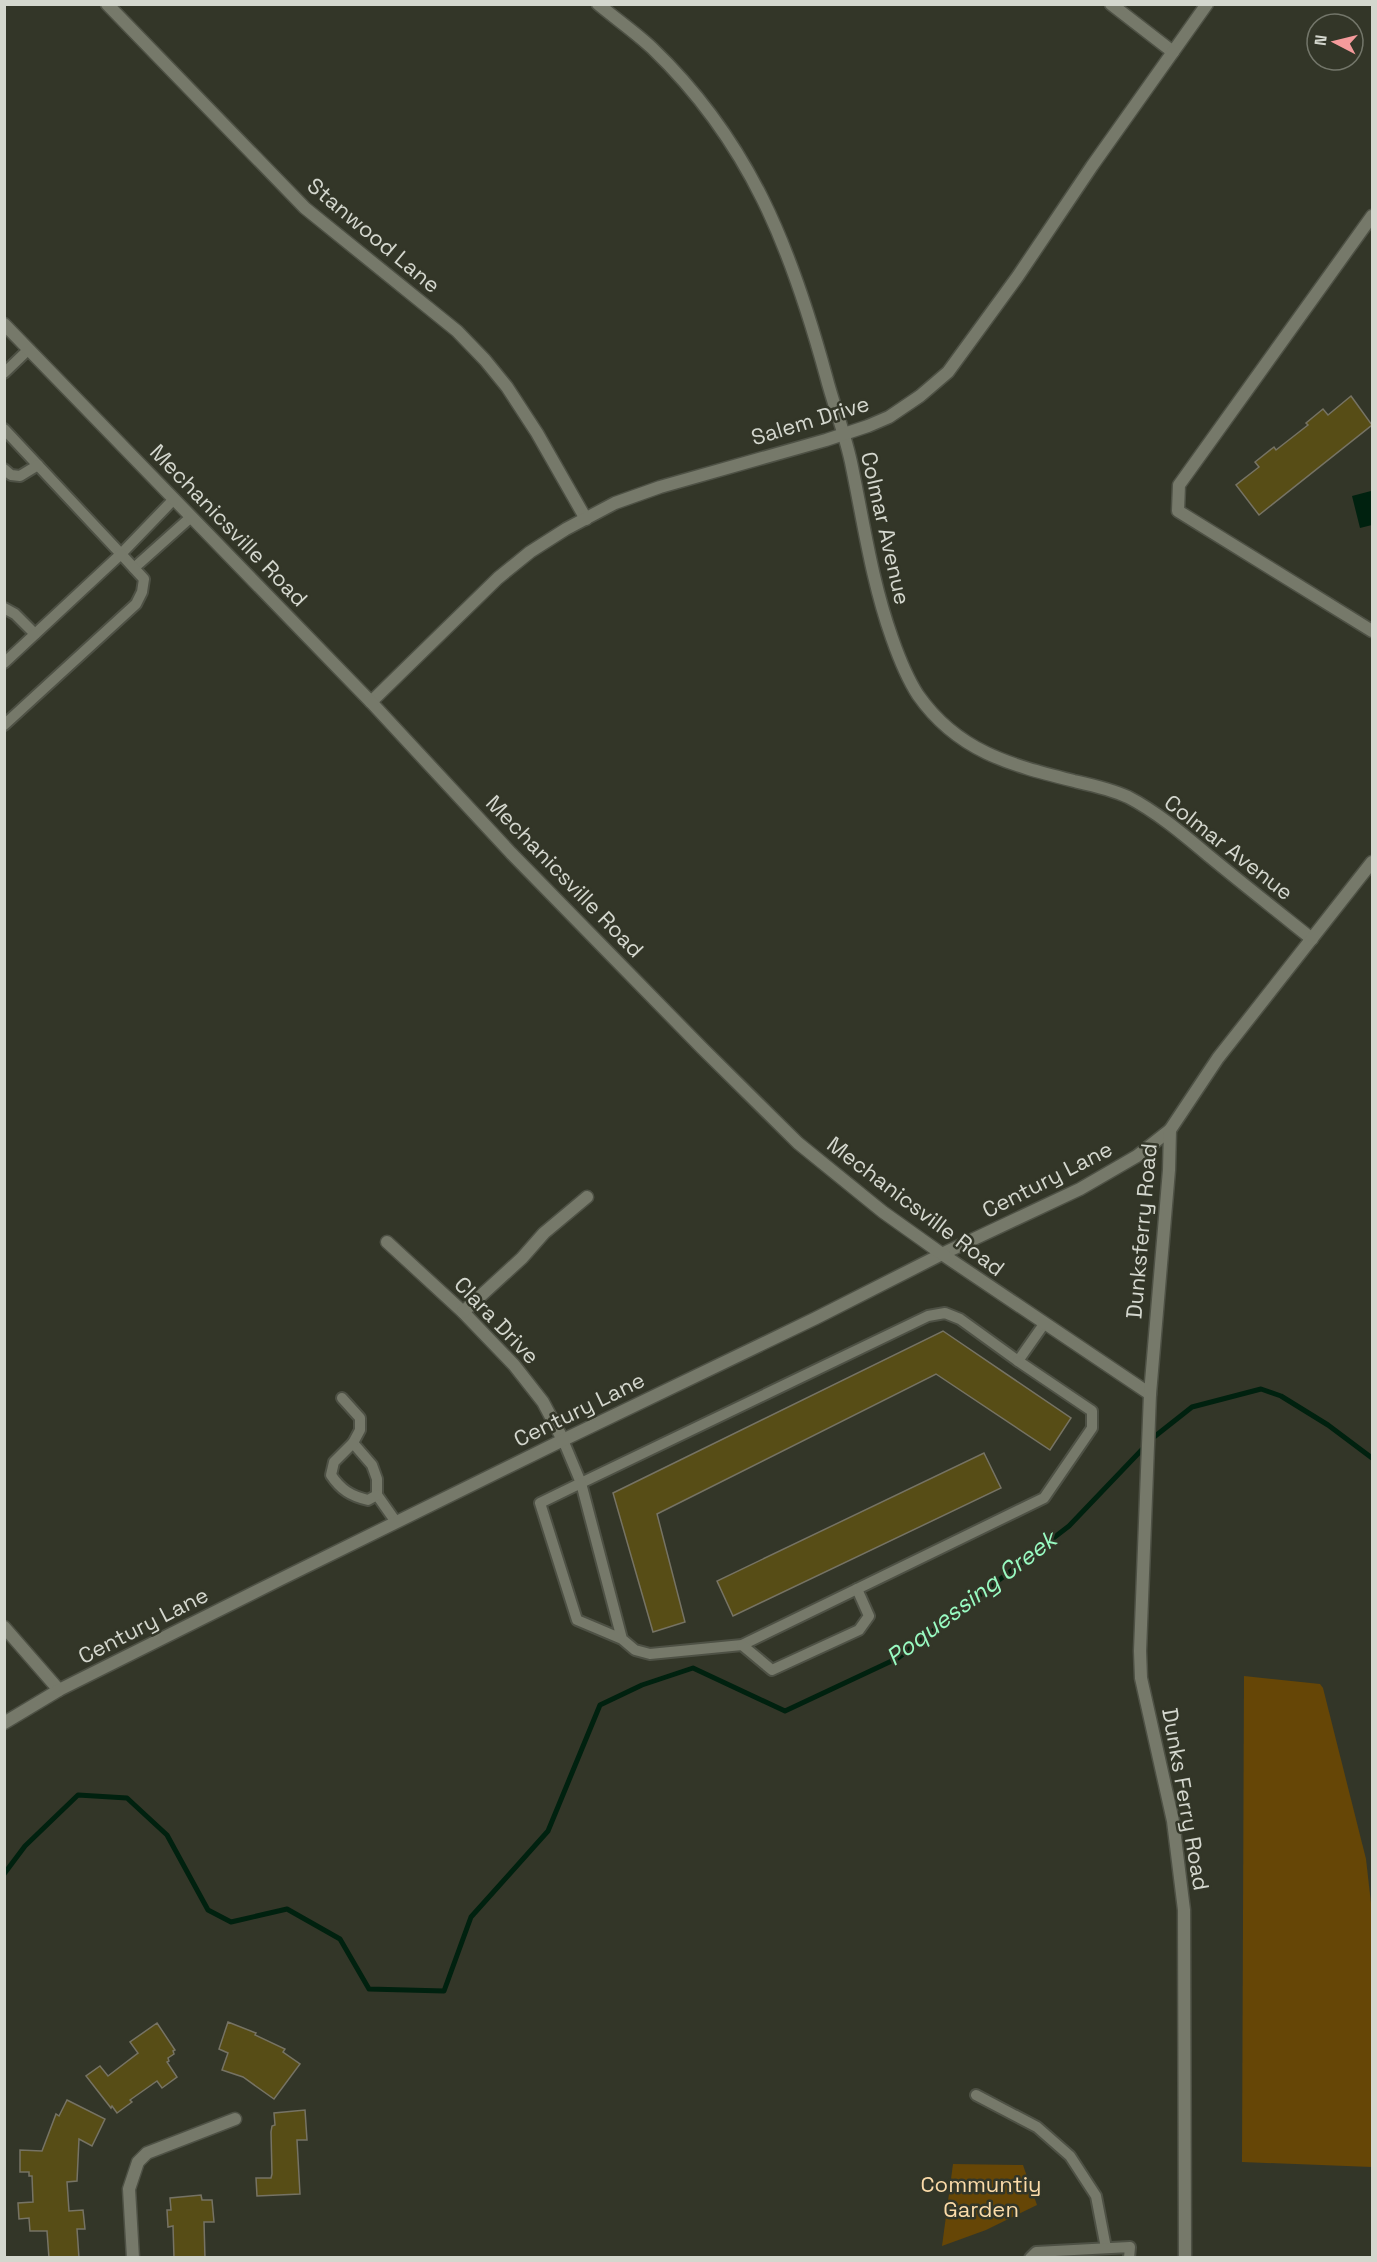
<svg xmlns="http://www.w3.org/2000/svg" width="1377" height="2262" font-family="'Space Grotesk',sans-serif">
	<rect width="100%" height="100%" fill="#333628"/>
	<g fill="#664606">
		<polygon points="1244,1676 1320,1684 1323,1688 1366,1859 1372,1912 1372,2167 1242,2162"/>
		<polygon points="953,2164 1023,2165 1037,2205 986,2230 942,2246"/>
	</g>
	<polygon fill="#00210f" points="1371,491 1372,525 1360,528 1352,496"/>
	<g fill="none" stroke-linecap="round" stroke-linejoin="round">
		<polyline stroke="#00210f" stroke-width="5" points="4,1874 25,1846 78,1795 127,1798 167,1835 208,1910 231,1922 287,1909 340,1939 369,1989 444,1991 471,1917 548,1831 600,1705 642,1685 693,1668 785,1711 898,1658 1069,1526 1154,1437 1192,1407 1261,1389 1281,1396 1328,1425 1372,1458"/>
	</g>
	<g fill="#574d16" stroke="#767364" stroke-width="1.5">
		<polygon points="1351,396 1372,425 1259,515 1236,485 1259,467 1255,462 1274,447 1276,450 1308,425 1306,423 1323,409 1328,415"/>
		<polygon points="943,1331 1071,1418 1050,1450 936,1374 657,1514 685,1622 653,1632 613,1493"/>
		<polygon points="984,1453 1001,1488 733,1616 717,1581"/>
		<polygon points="228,2022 256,2033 255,2035 285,2049 283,2052 300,2064 274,2099 243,2077 222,2070 228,2053 219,2049"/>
		<polygon points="157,2023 175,2050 173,2051 174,2054 168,2058 169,2061 167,2062 177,2077 162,2088 157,2081 130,2100 132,2102 117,2113 112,2106 111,2108 86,2076 100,2066 108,2076 138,2053 130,2042"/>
		<polygon points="67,2100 105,2119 92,2146 79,2139 77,2181 67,2182 69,2211 83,2210 85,2229 77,2229 79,2258 49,2258 47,2231 30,2231 29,2218 19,2219 18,2203 33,2202 32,2176 29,2176 29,2172 20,2172 20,2150 42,2151 56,2114 59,2116"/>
		<polygon points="305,2110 307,2140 297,2140 300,2194 257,2196 256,2178 271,2178 272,2174 271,2132 272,2126 275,2125 274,2113"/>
		<polygon points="201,2195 202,2200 212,2200 214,2222 204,2222 205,2258 174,2258 173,2226 168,2227 167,2210 171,2210 170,2198"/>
	</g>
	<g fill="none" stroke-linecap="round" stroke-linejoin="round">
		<defs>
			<g id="service">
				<polyline points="4,373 29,349"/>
				<polyline points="4,429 121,554 174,499"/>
				<polyline points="4,469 11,475 20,476 38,465"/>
				<polyline points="134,568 191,517"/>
				<polyline points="4,608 15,614 35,634"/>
				<polyline points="4,663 121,554 144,579 142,592 136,604 4,725"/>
				<polyline points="342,1398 360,1418 360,1430 353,1443 372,1465 377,1479 377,1495 396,1522"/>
				<polyline points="563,1440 581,1483 928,1316 945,1313 960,1319 1018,1361 1044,1324"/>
				<path d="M353 1443 334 1462 331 1475C341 1490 351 1496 368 1500L377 1495"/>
				<polyline points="622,1639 577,1620 540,1503 581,1483 622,1639 635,1650 650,1654 742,1645 1044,1498 1092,1428 1092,1411 1018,1361"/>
				<polyline points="742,1645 772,1670 859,1630 869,1616 857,1589"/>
				<polyline points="976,2095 1037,2127 1070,2156 1096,2196 1106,2248"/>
				<polyline points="1030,2258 1036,2252 1130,2247 1129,2258"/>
			</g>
			<g id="minor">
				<polyline points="107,4 305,208 457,331 485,360 507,387 537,433 586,519"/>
				<path d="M598 4C616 19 635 32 652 48 750 142 791 248 826 376 834 407 846 436 852 467 864 525 872 582 892 638 899 658 907 678 918 695 958 752 1011 765 1074 781 1092 785 1111 789 1128 797 1157 812 1184 835 1209 856 1243 884 1277 911 1312 939"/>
				<polyline points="1111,4 1173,52"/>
				<polyline points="1372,216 1179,485 1178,511 1372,631"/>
				<polyline points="371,702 498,578 530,552 566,529 615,503 660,487 826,440 868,426 889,417 920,396 948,372 1018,276 1092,166 1207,4"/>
				<polyline points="387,1242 463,1312 514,1365 543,1402 563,1440"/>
				<polyline points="463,1312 522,1258 544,1233 587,1197"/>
				<polyline points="4,1627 59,1690"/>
				<polyline points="4,1723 59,1690 279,1580 563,1440 816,1318 942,1254 1080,1189 1137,1156 1170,1130"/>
				<polyline points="133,2258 129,2189 138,2162 147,2153 235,2119"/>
			</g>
			<g id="tertiary">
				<polyline points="4,324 371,702 511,853 702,1048 798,1143 883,1212 942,1254 1150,1394"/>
				<polyline points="1185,2258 1184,1910 1173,1821 1141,1678 1140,1651 1150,1394 1169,1170 1170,1130 1218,1058 1372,862"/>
			</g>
		</defs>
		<use href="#service" stroke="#4e5145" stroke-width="14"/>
		<use href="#minor" stroke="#4e5145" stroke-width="15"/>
		<use href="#tertiary" stroke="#4e5145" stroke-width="15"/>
		<use href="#service" stroke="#76796a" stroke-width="10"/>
		<use href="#minor" stroke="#76796a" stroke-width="12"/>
		<use href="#tertiary" stroke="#76796a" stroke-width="12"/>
	</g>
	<g text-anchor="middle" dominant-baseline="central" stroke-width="5" stroke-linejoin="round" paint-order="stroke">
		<g font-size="22" fill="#d4d7ce" stroke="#333628">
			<text transform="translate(374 235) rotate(40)">Stanwood Lane</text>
			<text transform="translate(810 420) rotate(-17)">Salem Drive</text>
			<text transform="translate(229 525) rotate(46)">Mechanicsville Road</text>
			<text transform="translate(886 528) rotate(77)">Colmar Avenue</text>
			<text transform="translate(1229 847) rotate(38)">Colmar Avenue</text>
			<text transform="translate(565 876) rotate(46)">Mechanicsville Road</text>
			<text transform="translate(1047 1179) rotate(-27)">Century Lane</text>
			<text transform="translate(916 1206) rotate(37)">Mechanicsville Road</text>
			<text transform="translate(1141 1231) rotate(-85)">Dunksferry Road</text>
			<text transform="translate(497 1320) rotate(46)">Clara Drive</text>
			<text transform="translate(579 1409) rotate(-26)">Century Lane</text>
			<text transform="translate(143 1625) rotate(-27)">Century Lane</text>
			<text transform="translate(1186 1799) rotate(80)">Dunks Ferry Road</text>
		</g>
		<g font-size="22" fill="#fbdba9" stroke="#333628">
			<text x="981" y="2184">Communtiy<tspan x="981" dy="25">Garden</tspan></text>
		</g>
		<g font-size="24" font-style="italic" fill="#99fbc2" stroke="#333628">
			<text transform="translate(971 1598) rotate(-37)">Poquessing Creek</text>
		</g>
	</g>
	<rect width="1377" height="2262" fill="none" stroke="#d4d7ce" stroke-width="12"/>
	<g transform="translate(1335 42) rotate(277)"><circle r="28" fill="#333628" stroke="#73766a" stroke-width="1.5"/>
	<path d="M0-4.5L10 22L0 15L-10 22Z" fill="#f59b9c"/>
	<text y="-9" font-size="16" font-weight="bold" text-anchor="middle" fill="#d4d7ce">N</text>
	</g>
</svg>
